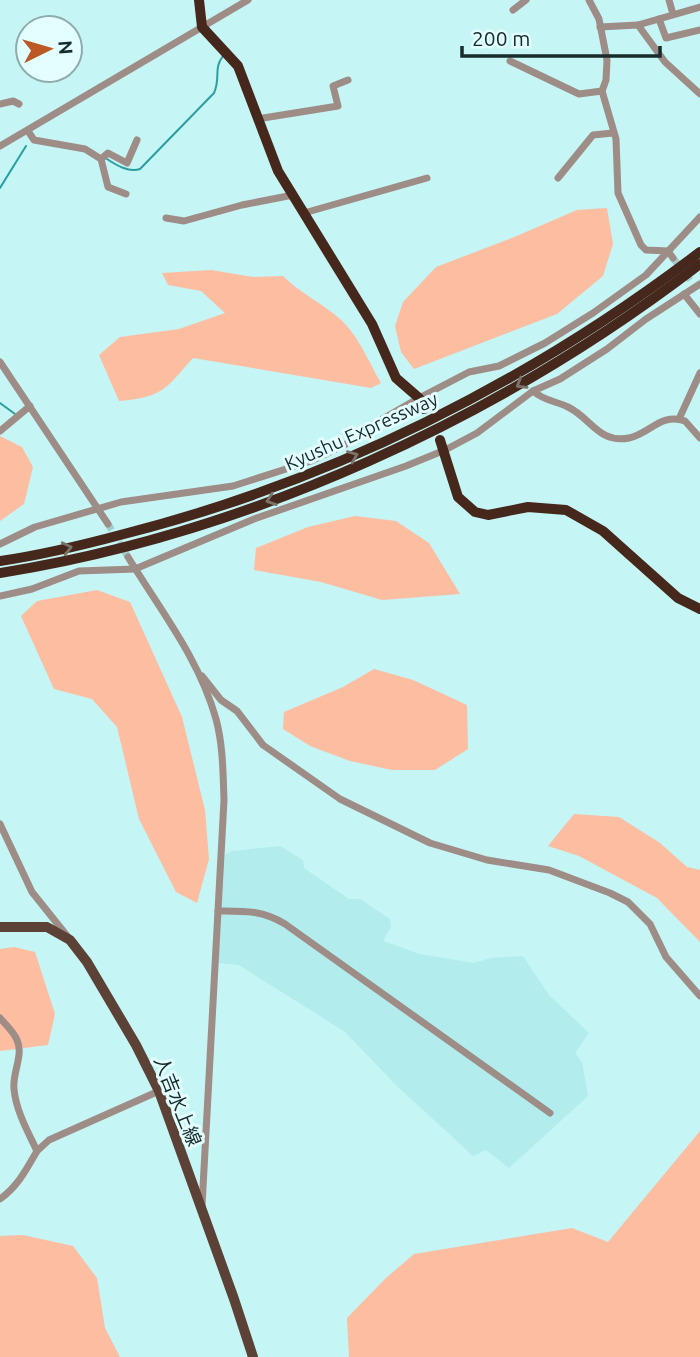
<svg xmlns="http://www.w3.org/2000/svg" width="700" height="1357" font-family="Ubuntu,'Noto Sans JP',sans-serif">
	<rect width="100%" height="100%" fill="#c6f5f5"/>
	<polygon fill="#b2eced" points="280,846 303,860 304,868 349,899 360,899 390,919 391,927 383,941 420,954 474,963 491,958 523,956 549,995 589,1033 575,1053 582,1062 588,1096 509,1168 486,1150 473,1156 396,1085 345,1032 239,965 218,963 225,855 232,851"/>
	<g fill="#fcbda1">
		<polygon points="607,208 613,244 603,276 557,314 414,369 401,352 395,326 403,302 436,267 512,238 577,210"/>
		<path d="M211 270 253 277 283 276C300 293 322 303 340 319 358 335 369 362 381 383L371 388 193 358C165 389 164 397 119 401L99 355 120 337 179 329 225 313 201 291 168 285 162 273Z"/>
		<polygon points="0,436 22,447 33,467 24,504 0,521"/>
		<polygon points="355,516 396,521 429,543 460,594 382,600 321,582 254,570 256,548 308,527"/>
		<polygon points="97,590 130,602 182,717 205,810 209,859 197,903 176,892 139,819 117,727 92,699 54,689 21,616 37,601"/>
		<polygon points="374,669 413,680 467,705 468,749 435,770 392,770 350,761 310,746 283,729 284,712 343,687"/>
		<polygon points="574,814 619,817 660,843 687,867 700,870 700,942 657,898 579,856 548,846"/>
		<polygon points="14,947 35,952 55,1014 48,1045 0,1051 0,949"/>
		<polygon points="700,1131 700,1357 349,1357 347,1318 386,1278 414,1254 572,1228 608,1242"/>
		<polygon points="23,1235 73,1246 97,1278 105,1328 120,1357 0,1357 0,1236"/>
	</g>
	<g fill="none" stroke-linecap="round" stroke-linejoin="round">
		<g stroke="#2a9ea0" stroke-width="2">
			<path d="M107 159C116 165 129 173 140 169L214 93C221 77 213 69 223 56"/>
			<polyline points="0,188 26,146"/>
			<polyline points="0,403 15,414"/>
		</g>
		<g stroke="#a3cdcd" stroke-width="7" stroke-dasharray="7 3.5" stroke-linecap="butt">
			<polyline points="673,258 691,281"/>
			<polyline points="108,524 128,557"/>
		</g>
		<g stroke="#9d8d86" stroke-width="7">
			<polyline points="589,0 599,19 607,60 606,80 602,91 616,139 618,193 641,245 646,250 668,251 673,258"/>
			<polyline points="669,0 673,14"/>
			<polyline points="513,10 526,0"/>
			<polyline points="659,19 666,38 700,30"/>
			<polyline points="638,25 700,7"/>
			<polyline points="600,27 638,25 665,62 700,94"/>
			<polyline points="510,61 579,94 602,91"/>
			<polyline points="0,104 13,101 19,104"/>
			<polyline points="257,119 338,106 333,86 348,80"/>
			<polyline points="28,131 34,140 85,149 101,159 108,187 126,194"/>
			<polyline points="0,146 248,0"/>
			<polyline points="101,159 108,153 127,163 137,140"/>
			<polyline points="558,178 593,135 613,133"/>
			<polyline points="304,213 427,178"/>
			<polyline points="166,218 184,221 242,205 293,195"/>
			<polyline points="684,294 700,314"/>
			<polyline points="0,362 108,524"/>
			<path d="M533 391C544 401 556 401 568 407 591 418 599 444 629 438 649 434 662 412 685 421L700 438"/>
			<polyline points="679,419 700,373"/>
			<polyline points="0,431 30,406"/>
			<polyline points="0,544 35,527 121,502 233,486 311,461 346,444 372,425 419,398 469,372 499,366 545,343 593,313 646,275 700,217"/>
			<path d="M128 557C160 610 199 658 216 719 223 745 223 772 224 800L202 1206"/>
			<polyline points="0,596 32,589 79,571 135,569 254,519 406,466 445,450 477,433 533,391 560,379 607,349 646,319 700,284"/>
			<polyline points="202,676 221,700 237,711 263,745 340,799 430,843 487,860 549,870 610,893 628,902 650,924 666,957 700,996"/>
			<polyline points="0,824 32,892 68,937"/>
			<path d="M218 911C244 911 262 910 285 924L550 1113"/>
			<path d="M0 1018C5 1024 14 1032 17 1040 24 1055 12 1073 14 1089 16 1111 28 1132 37 1151L49 1140 159 1091"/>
			<path d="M0 1199C18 1186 26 1170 37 1151"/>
		</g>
		<polyline stroke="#5c4236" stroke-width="10" points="0,927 47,927 70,940 87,962 136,1045 159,1091 234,1299 253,1357"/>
		<g stroke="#45281b" stroke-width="10">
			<polyline points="199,0 202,27 238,66 278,171 372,324 396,378 419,398 424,409"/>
			<polyline points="440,440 458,497 475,512 488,515 528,507 566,510 603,531 678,598 700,609"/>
			<path d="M0 561C42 555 83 545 124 534 332 481 530 382 700 252"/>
			<path d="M0 573C250 533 500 418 700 264"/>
		</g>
	</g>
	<defs><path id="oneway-chevron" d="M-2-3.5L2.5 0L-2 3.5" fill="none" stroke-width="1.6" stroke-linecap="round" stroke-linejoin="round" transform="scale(1.75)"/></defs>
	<g stroke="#7c736a">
		<use href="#oneway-chevron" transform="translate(521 384) rotate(149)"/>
		<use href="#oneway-chevron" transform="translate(353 456) rotate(-22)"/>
		<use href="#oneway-chevron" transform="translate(271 500) rotate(161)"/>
		<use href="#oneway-chevron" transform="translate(67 548) rotate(-13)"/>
	</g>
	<g text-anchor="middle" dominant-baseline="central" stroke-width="6" stroke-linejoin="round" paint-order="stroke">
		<g font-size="19" fill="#182b2b" stroke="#e2fefe">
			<text transform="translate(361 431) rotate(-24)">Kyushu Expressway</text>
			<text transform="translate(178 1101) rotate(68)">人吉水上線</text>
		</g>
	</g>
	<g transform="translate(49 49) rotate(85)"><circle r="33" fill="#e2fefe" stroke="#91aaaa" stroke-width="2"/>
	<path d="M0-5L12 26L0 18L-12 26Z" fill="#bc5824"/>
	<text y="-10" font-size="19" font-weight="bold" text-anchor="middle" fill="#182b2b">N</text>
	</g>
	<path d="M462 46v10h198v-10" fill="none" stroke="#182b2b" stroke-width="3.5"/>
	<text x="472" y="46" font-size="21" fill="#182b2b" stroke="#e2fefe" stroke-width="5" paint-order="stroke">200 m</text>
</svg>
